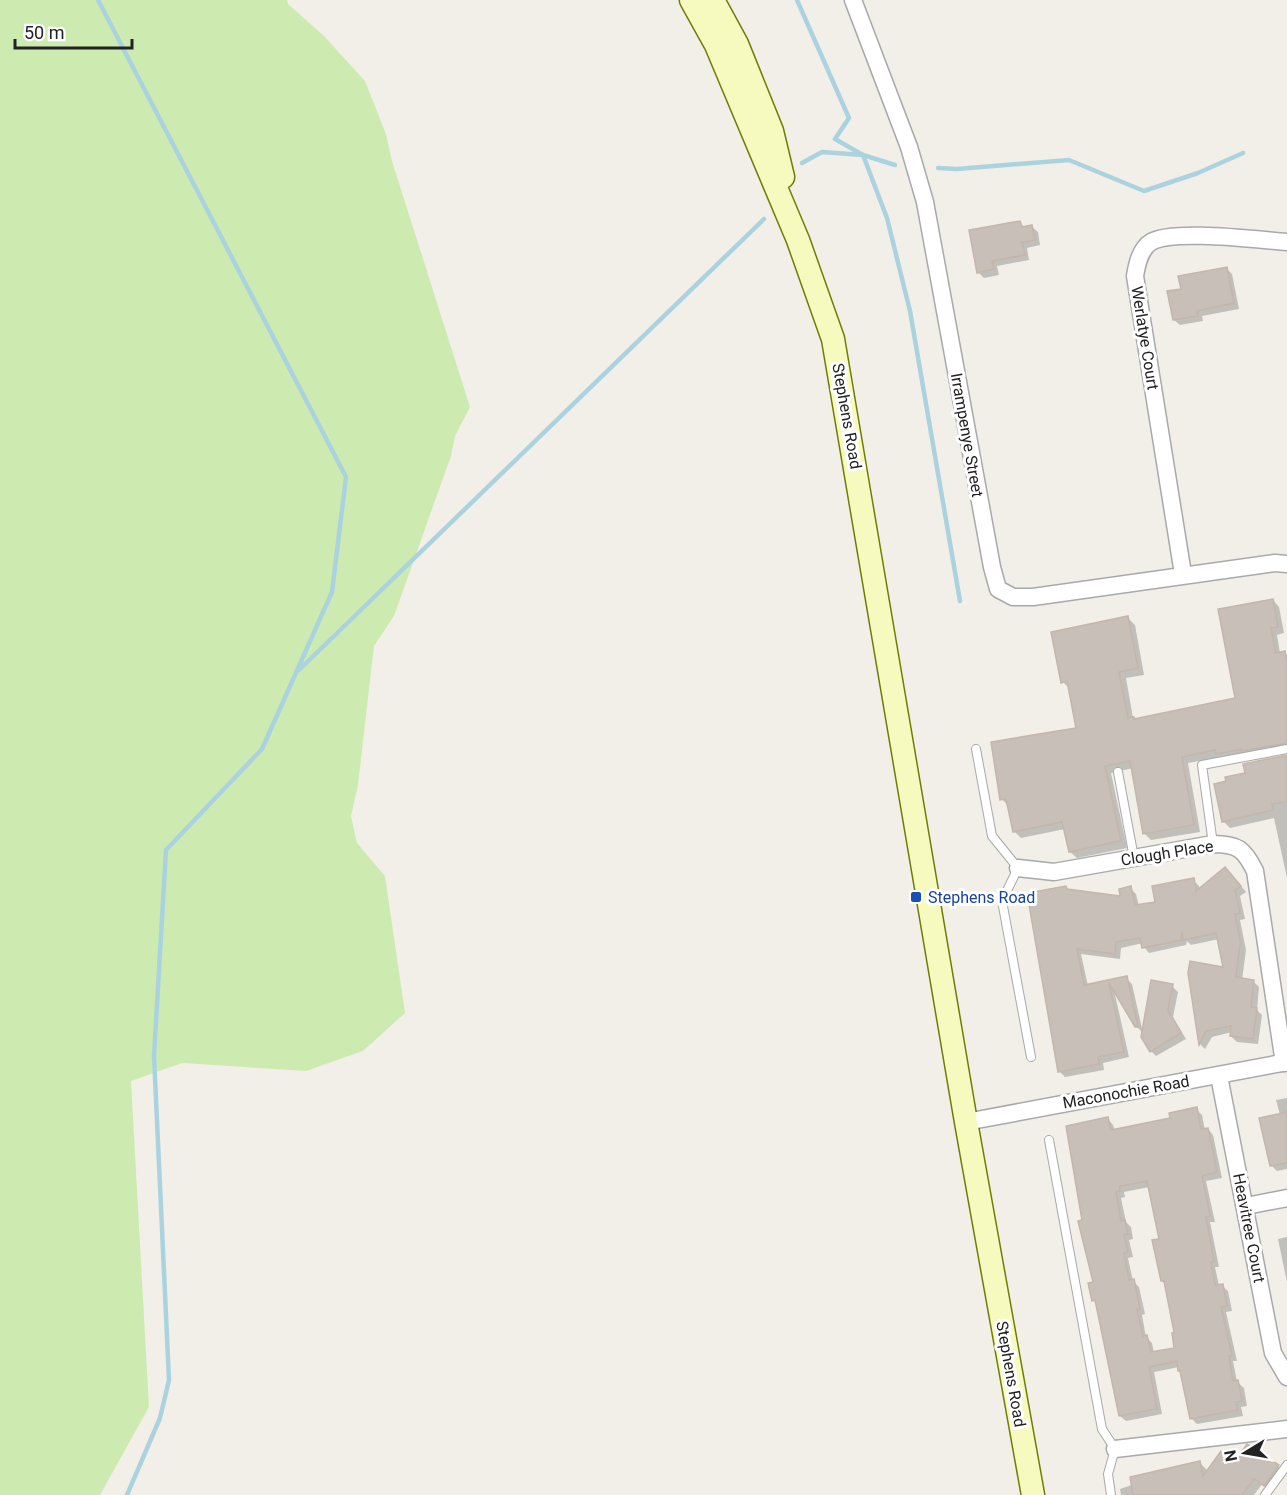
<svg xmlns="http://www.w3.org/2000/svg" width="1287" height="1495" font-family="Roboto,sans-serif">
	<rect width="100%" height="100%" fill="#f2efe9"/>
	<polygon fill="#cdebb0" points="0,0 287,0 288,4 324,36 365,81 386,134 392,161 470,407 455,436 451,456 394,616 374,646 358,785 351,816 357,843 385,876 405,1013 363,1051 306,1071 182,1063 131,1081 149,1407 100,1495 0,1495"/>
	<g fill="#0003" fill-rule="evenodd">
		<polygon points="1020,222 1025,228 1032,227 1038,232 1040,245 1027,248 1029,260 997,266 999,275 984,278 978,272"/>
		<polygon points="1226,268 1232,274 1239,309 1202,316 1203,321 1180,325 1174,320 1183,290"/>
		<polygon points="1273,600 1279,607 1284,633 1277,635 1280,653 1284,652 1287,655 1287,750 1224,760 1221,757 1188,763 1200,832 1151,840 1144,833 1133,768 1111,773 1127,848 1077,858 1070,852 1065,829 1021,838 1014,831 1009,807 1002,799 1078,729 1070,689 1063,682 1128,618 1135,625 1144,675 1126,678 1133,718 1135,720 1237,700"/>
		<polygon points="1287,756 1287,878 1274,818 1230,828 1223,821 1247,775"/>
		<polygon points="1231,874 1246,892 1240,896 1245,919 1240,920 1246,950 1242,980 1253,981 1259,987 1257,1010 1262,1015 1258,1044 1237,1042 1231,1036 1232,1032 1212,1037 1205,1049 1200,1044 1190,973 1225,969 1219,939 1191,945 1187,941 1186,945 1149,953 1144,947 1143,943 1121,948 1120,959 1081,954 1088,986 1126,978 1132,984 1143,1033 1137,1027 1114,990 1129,1057 1103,1063 1104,1070 1065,1077 1059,1071 1066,887 1069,890 1122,898 1130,888 1136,894 1139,906 1157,903 1193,880 1199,886 1200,890"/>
		<polygon points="1172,986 1178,992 1173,1017 1186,1039 1156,1056 1151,1051"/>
		<polygon points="1287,1098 1287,1169 1277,1171 1271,1165 1280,1115 1276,1100"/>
		<path d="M1196 1109 1202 1115 1205 1130 1208 1129 1213 1135 1222 1178 1206 1181 1215 1222H1210L1219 1267H1215L1219 1286H1222L1228 1291 1232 1311 1226 1312 1237 1361H1233L1237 1382 1244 1388 1247 1406 1241 1407 1243 1416 1197 1424 1191 1418 1179 1367 1154 1372 1162 1414 1126 1421 1120 1416 1097 1304 1093 1300 1095 1283 1084 1221 1108 1119 1113 1125 1115 1131 1172 1119ZM1149 1187 1160 1240 1162 1281 1166 1285 1176 1333V1349L1154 1353 1152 1343 1146 1337 1142 1315 1145 1314 1139 1287 1133 1281 1128 1258 1133 1257 1129 1240 1133 1239 1131 1227 1126 1222 1121 1198 1125 1197 1124 1192Z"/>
		<polygon points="1287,1237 1287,1282 1278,1239"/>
		<polygon points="1199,1462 1206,1469 1207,1473 1235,1464 1278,1467 1285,1473 1271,1492 1262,1484 1254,1495 1121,1495 1120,1489"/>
	</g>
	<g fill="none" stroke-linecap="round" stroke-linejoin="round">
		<g stroke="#aad3df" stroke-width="4.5">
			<polyline points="98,0 346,477 332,592 262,749 166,850 154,1056 169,1380 160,1418 127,1495"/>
			<polyline points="797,0 849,118 835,139 863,155 887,218 910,311 960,601"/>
			<polyline points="802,163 822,152 863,155 895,165"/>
			<polyline points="938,168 957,169 1069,160 1144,191 1198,173 1243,153"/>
			<polyline points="299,670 764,219"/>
		</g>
	</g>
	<g fill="#c7bfb8" stroke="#c4b6ab" stroke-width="1.5" fill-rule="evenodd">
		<polygon points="1020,221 1022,227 1032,225 1035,240 1022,242 1025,255 992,261 994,269 977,273 969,230"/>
		<polygon points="1227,267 1234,303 1197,311 1198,316 1173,320 1167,291 1181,289 1178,276"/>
		<polygon points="1273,599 1278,627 1271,628 1276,653 1285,651 1287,662 1287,743 1241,751 1241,749 1216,754 1215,750 1182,757 1194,825 1143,834 1130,761 1105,766 1121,841 1069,852 1062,822 1013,832 1006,799 1000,800 991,742 1076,728 1067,681 1061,683 1051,632 1128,616 1138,668 1119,672 1128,718 1134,717 1134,719 1235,698 1218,609"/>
		<polygon points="1287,755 1287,802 1272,804 1273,810 1222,822 1214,784 1226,781 1225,777 1245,773 1243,764"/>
		<polygon points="1225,867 1241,886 1235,890 1240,913 1235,914 1241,945 1240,945 1236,977 1254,980 1251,1007 1257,1008 1253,1039 1230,1036 1231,1026 1206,1031 1199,1045 1188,973 1190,961 1223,967 1216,933 1183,940 1182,932 1181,940 1142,948 1140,938 1116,942 1115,954 1077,949 1084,985 1127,976 1138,1027 1135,1027 1109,983 1124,1052 1098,1057 1099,1064 1058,1072 1027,893 1066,886 1067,889 1120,896 1119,889 1131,886 1135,905 1155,902 1152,886 1194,878 1196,891"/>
		<polygon points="1151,980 1173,984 1168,1010 1181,1033 1150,1052 1141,1037"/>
		<path d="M1197 1107 1201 1129 1208 1128 1217 1172 1202 1176 1210 1216 1206 1217 1214 1261 1211 1262 1215 1285 1223 1284 1227 1306 1221 1307 1232 1355 1229 1356 1233 1381 1238 1380 1242 1401 1236 1402 1238 1410 1190 1419 1180 1371H1178L1177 1361 1149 1367 1157 1409 1119 1416 1095 1300 1092 1301 1088 1283 1093 1282 1078 1221 1082 1220 1066 1126 1108 1117 1111 1130 1170 1118 1169 1113ZM1147 1181 1159 1239 1152 1240 1161 1281H1164L1174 1332 1172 1333 1174 1348 1151 1352 1147 1335 1143 1336 1137 1309H1140L1134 1279 1129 1280 1124 1253 1128 1252 1124 1234H1128L1125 1220 1121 1221 1116 1192 1120 1191V1186Z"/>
		<polygon points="1287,1112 1287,1163 1270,1166 1259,1118"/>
		<polygon points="1247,1444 1279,1465 1264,1486 1254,1479 1242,1495 1133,1495 1130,1477 1200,1461 1203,1476 1221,1451 1235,1462"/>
	</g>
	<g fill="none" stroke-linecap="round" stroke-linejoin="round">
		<defs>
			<g id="lane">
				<polyline points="976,749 992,836 1018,868 1002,901 1031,1057"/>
				<polyline points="1118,772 1134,858"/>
				<polyline points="1213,844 1202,765 1287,749"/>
				<polyline points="1049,1140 1102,1429 1115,1449 1108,1474 1111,1495"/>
				<polyline points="1265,1495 1287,1465"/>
			</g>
			<g id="street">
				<polyline points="853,0 909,147 925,202 992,567 998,589 1013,597 1033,597 1275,563 1287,564"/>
				<path d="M1183 574 1135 276C1137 264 1140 249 1151 242 1173 229 1258 240 1287 242"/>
				<path d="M1018 868 1054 872 1213 844C1238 844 1244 849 1255 871L1284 1063"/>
				<polyline points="1219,1076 1273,1353 1287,1377"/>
				<polyline points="966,1122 1287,1062"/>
				<polyline points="1246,1206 1287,1198"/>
				<polyline points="1115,1449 1287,1429"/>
			</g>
			<g id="secondary">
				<polyline points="691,0 716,45 798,240 833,339 966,1122 1033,1495"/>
				<polyline points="713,0 737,44 772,131 783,177"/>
			</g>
		</defs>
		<use href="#lane" stroke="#a9a9a9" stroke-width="10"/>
		<use href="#street" stroke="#a9a9a9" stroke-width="19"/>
		<use href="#secondary" stroke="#707d05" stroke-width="25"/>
		<use href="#lane" stroke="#fff" stroke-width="8"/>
		<use href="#street" stroke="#fff" stroke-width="16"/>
		<use href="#secondary" stroke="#f7fabf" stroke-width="22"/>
	</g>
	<rect fill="#1a4fb4" stroke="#fff" stroke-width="2" x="910" y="891" width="12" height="12" rx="3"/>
	<g text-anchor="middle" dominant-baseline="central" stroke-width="6" stroke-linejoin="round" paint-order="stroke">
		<g font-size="16" fill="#222" stroke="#fff">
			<text transform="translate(1145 338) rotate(81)">Werlatye Court</text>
			<text transform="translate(847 416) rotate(80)">Stephens Road</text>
			<text transform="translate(967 435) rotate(80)">Irrampenye Street</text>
			<text transform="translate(1167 853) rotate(-9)">Clough Place</text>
			<text transform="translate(1126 1092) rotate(-10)">Maconochie Road</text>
			<text transform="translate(1249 1228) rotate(79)">Heavitree Court</text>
			<text transform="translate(1011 1374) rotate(80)">Stephens Road</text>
		</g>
		<g font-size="16" fill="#164399" stroke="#fff" text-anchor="start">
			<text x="928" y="897">Stephens Road</text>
		</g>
	</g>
	<g transform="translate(1245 1453) rotate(259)" stroke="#ffffff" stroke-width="4.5" paint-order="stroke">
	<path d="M0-4.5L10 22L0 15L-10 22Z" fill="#222222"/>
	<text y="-9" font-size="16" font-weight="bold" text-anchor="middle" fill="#222222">N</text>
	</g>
	<path d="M15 39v9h117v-9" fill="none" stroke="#222222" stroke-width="3"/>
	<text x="24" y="39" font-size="18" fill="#222222" stroke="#ffffff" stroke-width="4.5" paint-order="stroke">50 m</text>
</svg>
